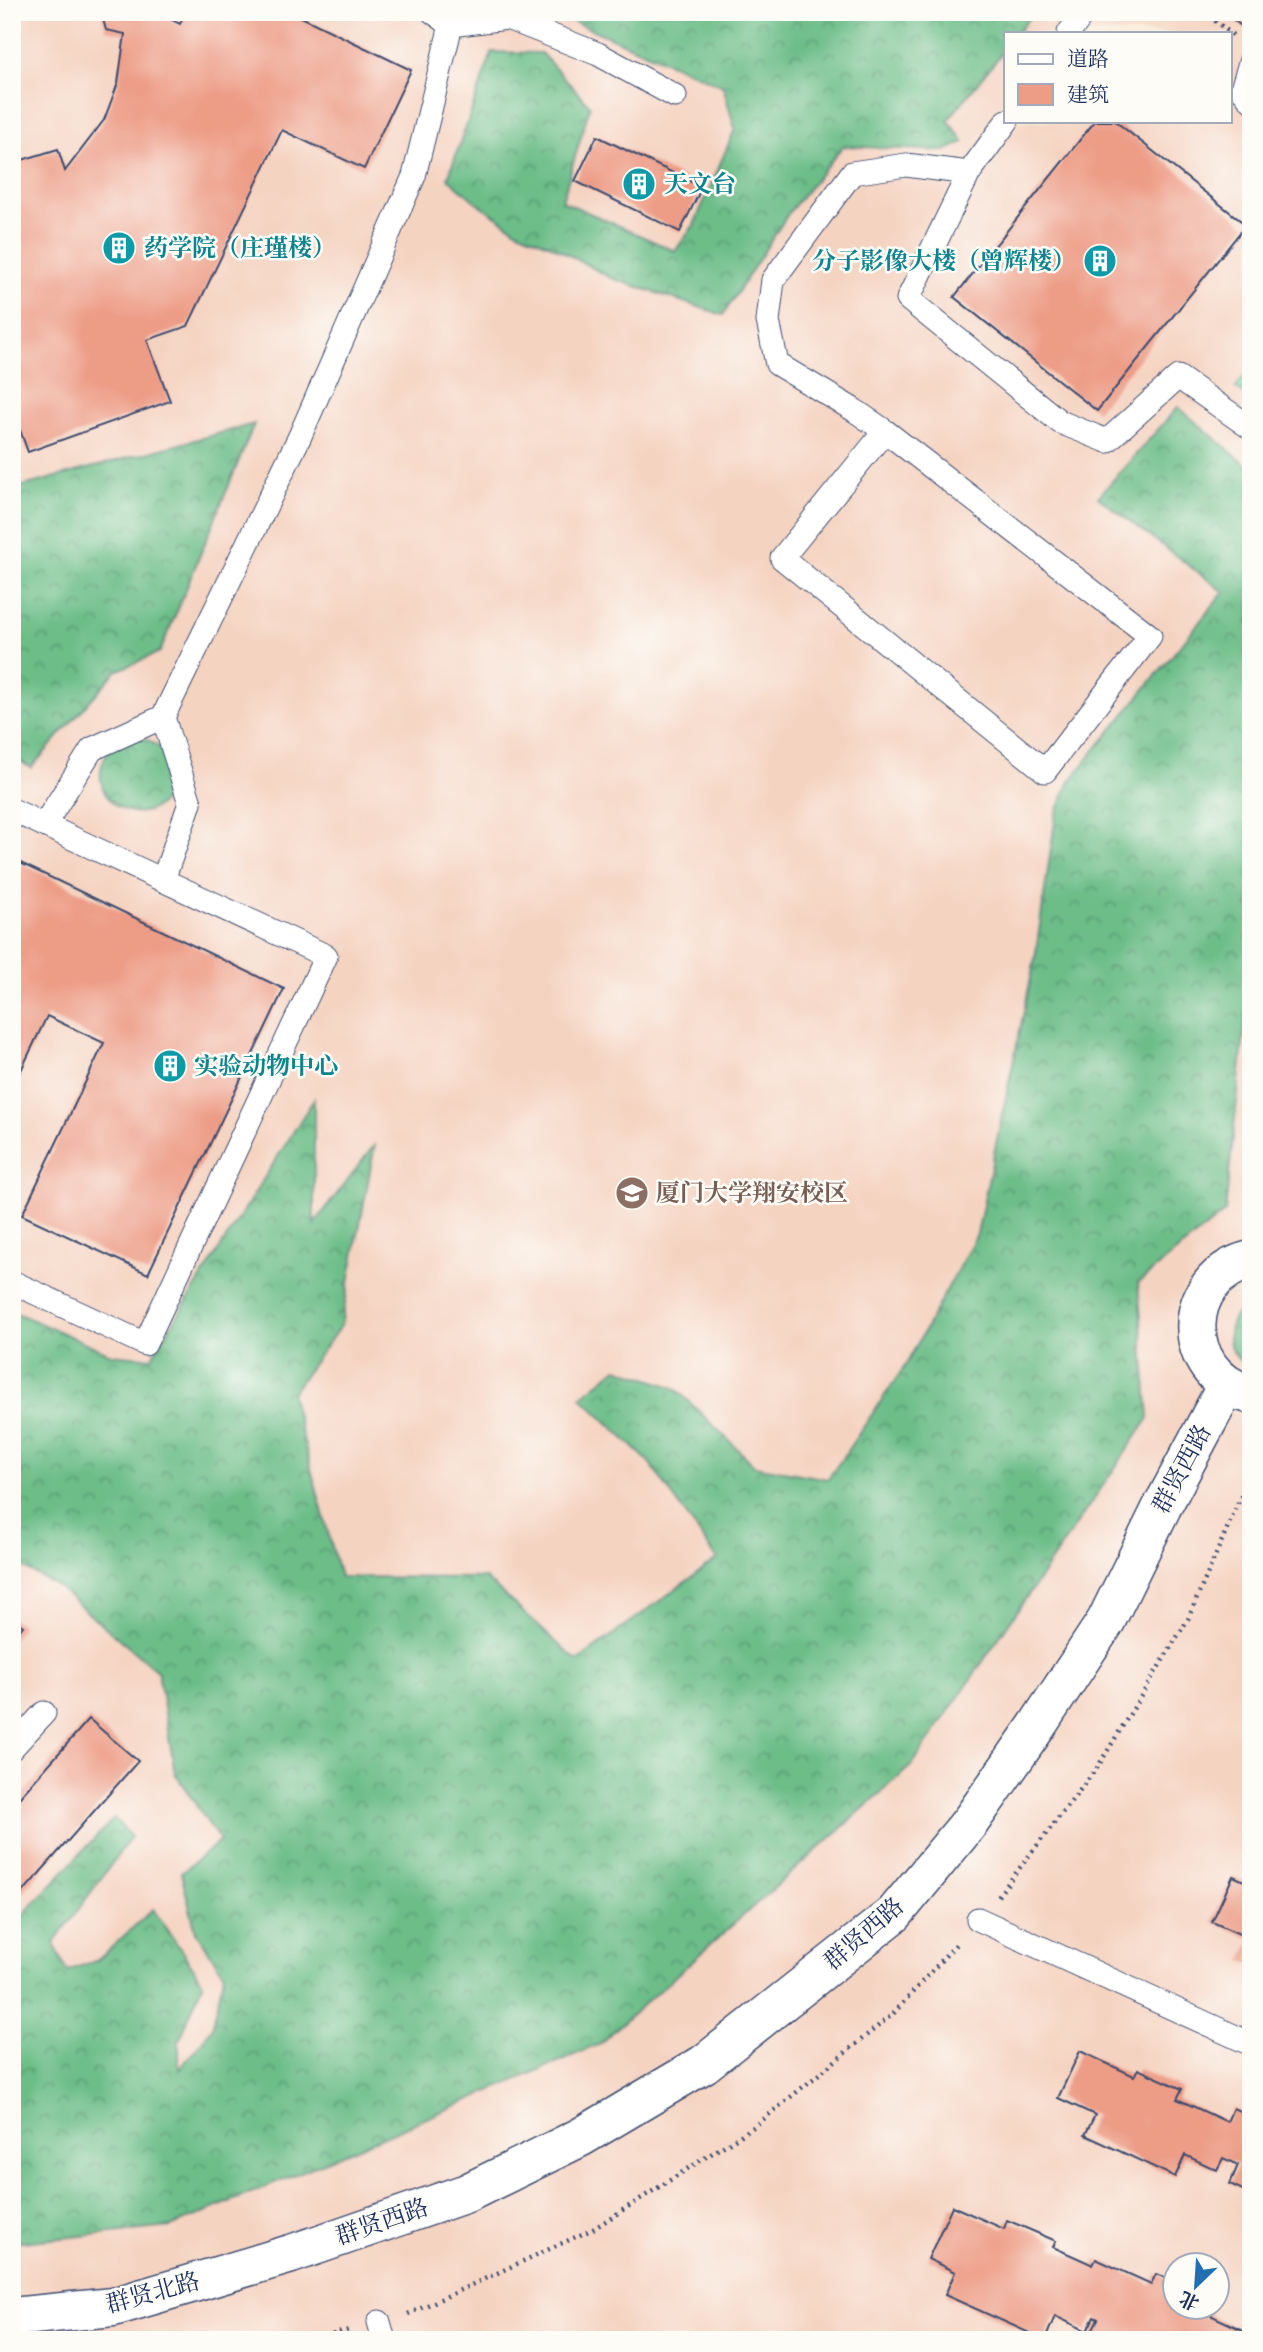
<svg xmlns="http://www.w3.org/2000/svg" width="1263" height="2352" font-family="Cardo,'Noto Serif SC',serif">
	<defs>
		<pattern id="grass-dots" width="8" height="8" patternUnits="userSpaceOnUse" patternTransform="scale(1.75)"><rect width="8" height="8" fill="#86dea2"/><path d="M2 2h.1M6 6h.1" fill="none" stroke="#73bf8e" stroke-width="1.8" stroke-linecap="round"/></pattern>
		<pattern id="forest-crowns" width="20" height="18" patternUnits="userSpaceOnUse" patternTransform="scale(1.75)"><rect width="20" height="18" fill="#6cbd88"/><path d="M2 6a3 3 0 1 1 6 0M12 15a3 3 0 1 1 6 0" fill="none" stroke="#589a72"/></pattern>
	</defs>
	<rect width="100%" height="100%" fill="#fdfcf7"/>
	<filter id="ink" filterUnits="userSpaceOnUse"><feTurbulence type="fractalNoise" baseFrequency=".0143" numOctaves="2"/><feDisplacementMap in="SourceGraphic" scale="14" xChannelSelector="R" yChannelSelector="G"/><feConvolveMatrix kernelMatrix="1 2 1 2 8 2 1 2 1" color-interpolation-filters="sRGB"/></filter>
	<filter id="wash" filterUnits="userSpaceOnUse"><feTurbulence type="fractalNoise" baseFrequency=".00686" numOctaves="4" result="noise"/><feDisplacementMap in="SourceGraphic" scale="28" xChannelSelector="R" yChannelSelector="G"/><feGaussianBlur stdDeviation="1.57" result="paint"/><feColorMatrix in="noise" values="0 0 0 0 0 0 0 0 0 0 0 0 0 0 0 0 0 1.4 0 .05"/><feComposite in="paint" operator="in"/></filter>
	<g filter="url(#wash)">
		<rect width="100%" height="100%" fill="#f8ead6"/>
		<path fill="#f5d3c1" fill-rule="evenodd" d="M12 12H1251V2340H12ZM1006 33H1230V121H1006ZM1176 2264H1218V2306H1176Z"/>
		<polygon fill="url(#grass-dots)" stroke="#508680" stroke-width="2" points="1251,367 1251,399 1236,388"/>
		<g fill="url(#forest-crowns)" stroke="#447673" stroke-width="2">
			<polygon points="551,12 1034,12 1017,33 1006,33 1006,48 948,120 964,142 945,151 843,146 790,211 723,315 611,278 551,245 518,231 476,202 448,178 492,52 541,53 590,106 562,201 675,251 694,225 735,129 723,86"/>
			<polygon points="1178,407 1251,469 1251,969 1225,1212 1138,1283 1149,1418 912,1765 598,2045 171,2227 12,2243 12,1916 18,1920 114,1818 131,1837 54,1943 67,1971 98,1960 153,1909 203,1982 179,2041 179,2070 212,2028 224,1974 196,1932 181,1873 220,1841 175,1773 158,1672 58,1587 12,1561 12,1311 111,1354 151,1358 314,1099 314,1224 375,1144 341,1325 291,1394 340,1577 485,1578 577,1661 717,1559 649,1462 581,1397 617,1368 675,1388 755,1466 828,1479 907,1363 977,1234 1035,959 1056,814 1070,781 1224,592 1098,497"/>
			<polygon points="254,424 160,652 116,671 31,768 12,756 12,489"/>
			<path d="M140 738 148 740 161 748C165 758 174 774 173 784 172 790 168 795 165 799 137 834 79 795 109 750Z"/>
			<path d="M1251 1302V1368C1220 1353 1223 1317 1251 1302Z"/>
		</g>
		<g id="blocks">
			<g fill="#ed9c86">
				<polygon points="101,12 155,12 180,24 185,12 291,12 411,70 364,169 282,130 188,326 147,340 170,401 28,452 12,408 12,163 58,149 65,171 104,120 118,83 125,34 106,30"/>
				<polygon points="1224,12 1251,12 1251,34"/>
				<polygon points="1095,121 1115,121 1246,225 1097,411 954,297"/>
				<polygon points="597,136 702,187 680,232 575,181"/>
				<polygon points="12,859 284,989 148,1274 22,1215 104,1043 47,1016 12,1089"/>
				<polygon points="12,1618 23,1626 12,1640"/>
				<polygon points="89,1719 138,1761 16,1900 12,1896 12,1806"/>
				<polygon points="1233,1876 1251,1884 1251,1939 1212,1922"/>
				<polygon points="1251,1940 1251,1964 1242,1960"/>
				<polygon points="1080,2051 1134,2076 1138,2069 1182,2089 1177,2099 1227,2122 1233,2108 1251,2116 1251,2194 1230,2184 1238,2165 1223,2158 1217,2170 1185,2155 1175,2177 1085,2135 1095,2115 1058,2098"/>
				<polygon points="952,2206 1004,2229 1007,2220 1056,2241 1053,2247 1093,2265 1096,2259 1151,2284 1156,2274 1176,2282 1176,2306 1209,2306 1212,2308 1210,2315 1251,2334 1251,2340 1087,2340 1098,2319 1094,2317 1087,2331 1055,2316 1045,2340 945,2295 955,2272 928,2259"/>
			</g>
		</g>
	</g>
	<g filter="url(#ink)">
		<use href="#blocks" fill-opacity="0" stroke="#3c4b70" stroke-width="2"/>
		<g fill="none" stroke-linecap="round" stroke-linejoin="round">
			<defs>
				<g id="lane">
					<polyline points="451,25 507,18 598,54 675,96"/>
					<polyline points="1069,33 1084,12"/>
					<polyline points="1251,60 1242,89 1251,100"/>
					<polyline points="969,173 908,299 1060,422 1107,441 1178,377 1251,428"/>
					<polyline points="885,431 782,558 1045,771 1150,636 885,431 854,410 777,364 768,321 773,280 852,173 906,165 969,173 1007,121"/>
					<polyline points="163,717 190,803 163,880"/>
					<polyline points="12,810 326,956 145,1344 12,1282"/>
					<polyline points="44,825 92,749 163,717 300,436 414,176 451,25 433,12"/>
					<polyline points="12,1748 44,1713"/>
					<polyline points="978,1919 1251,2044"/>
					<polyline points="379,2322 384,2340"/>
				</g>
				<g id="street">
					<path d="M1249 1394C1178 1374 1179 1277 1251 1260"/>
					<polyline points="12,2317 113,2307 291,2254 467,2193 581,2137 704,2064 894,1914 970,1822 1037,1726 1106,1621 1162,1507 1227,1385"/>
				</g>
			</defs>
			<use href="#lane" stroke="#3c4b70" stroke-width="25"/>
			<use href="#street" stroke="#3c4b70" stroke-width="41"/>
			<g stroke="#3c4b70" stroke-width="4.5" stroke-dasharray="2 5" stroke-linecap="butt">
				<polyline points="1204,12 1234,36"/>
				<polyline points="998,1896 1097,1768 1188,1619 1251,1473"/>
				<polyline points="408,2314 593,2229 755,2126 893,2014 958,1942"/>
				<polyline points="312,2340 349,2330"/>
			</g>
			<use href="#lane" stroke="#fff" stroke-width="23"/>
			<use href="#street" stroke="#fff" stroke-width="38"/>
		</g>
	</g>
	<defs>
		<symbol id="building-disc" viewBox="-11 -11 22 22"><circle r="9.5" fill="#0f9aa8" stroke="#fdfcf7"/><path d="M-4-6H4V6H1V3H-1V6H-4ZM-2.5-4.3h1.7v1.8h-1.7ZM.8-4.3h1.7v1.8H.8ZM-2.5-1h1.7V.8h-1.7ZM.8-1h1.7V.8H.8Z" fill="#fff"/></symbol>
		<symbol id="university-disc" viewBox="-11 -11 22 22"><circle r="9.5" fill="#8d6e63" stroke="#fdfcf7"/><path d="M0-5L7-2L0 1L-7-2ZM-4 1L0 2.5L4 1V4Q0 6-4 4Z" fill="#fff"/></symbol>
	</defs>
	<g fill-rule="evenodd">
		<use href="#building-disc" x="620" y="165" width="38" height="38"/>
		<use href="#building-disc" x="100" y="229" width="38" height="38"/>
		<use href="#building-disc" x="1081" y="242" width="38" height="38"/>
		<use href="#building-disc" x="151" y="1047" width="38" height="38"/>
		<use href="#university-disc" x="613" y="1174" width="38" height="38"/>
	</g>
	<g text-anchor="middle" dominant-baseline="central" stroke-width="5" stroke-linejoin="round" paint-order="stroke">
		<g font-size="24" font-weight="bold" fill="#0d838f" stroke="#fdfcf7" text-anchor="start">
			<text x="664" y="184">天文台</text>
			<text x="144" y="248">药学院（庄瑾楼）</text>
			<text x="1076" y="261" text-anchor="end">分子影像大楼（曾辉楼）</text>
			<text x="194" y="1066">实验动物中心</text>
		</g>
		<g font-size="24" font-weight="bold" fill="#785e54" stroke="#fdfcf7" text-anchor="start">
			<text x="656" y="1193">厦门大学翔安校区</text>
		</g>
		<g font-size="24" fill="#1b2f5e" stroke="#fdfcf7">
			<text transform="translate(1182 1469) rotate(-62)">群贤西路</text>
			<text transform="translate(864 1934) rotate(-41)">群贤西路</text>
			<text transform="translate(382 2222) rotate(-19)">群贤西路</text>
			<text transform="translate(153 2293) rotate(-15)">群贤北路</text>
		</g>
	</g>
	<rect width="1263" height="2352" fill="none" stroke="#fdfcf7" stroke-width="42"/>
	<rect x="1004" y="32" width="228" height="91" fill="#fdfcf7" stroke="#a3aaba" stroke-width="2"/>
	<rect x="1018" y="54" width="35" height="10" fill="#ffffff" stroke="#a3aaba" stroke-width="2"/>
	<text x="1067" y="66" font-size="21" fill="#1b2f5e">道路</text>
	<rect x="1018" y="84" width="35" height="21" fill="#ed9c86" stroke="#a3aaba" stroke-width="2"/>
	<text x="1067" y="102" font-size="21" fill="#1b2f5e">建筑</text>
	<g transform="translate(1196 2286) rotate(205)"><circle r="33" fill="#fdfcf7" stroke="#a3aaba" stroke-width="2"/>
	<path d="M0-5L12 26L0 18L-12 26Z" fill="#1f6fb2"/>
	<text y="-10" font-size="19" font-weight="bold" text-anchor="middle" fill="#1b2f5e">北</text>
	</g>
</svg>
